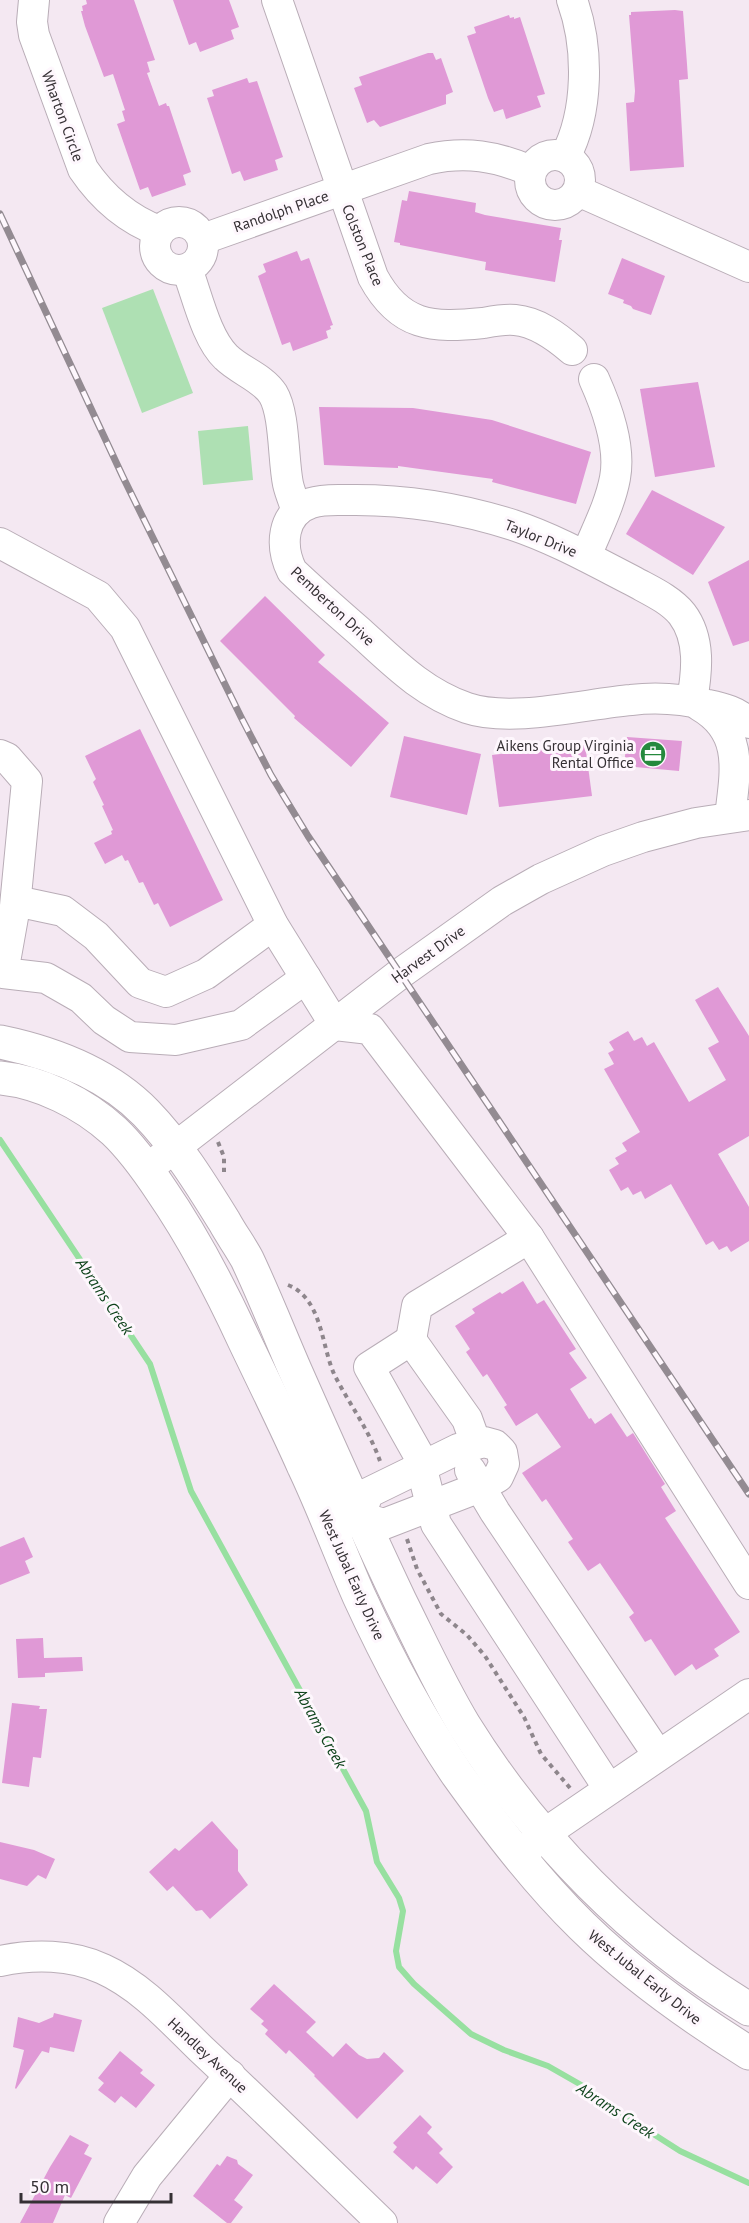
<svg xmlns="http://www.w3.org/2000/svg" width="749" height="2223" font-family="'PT Sans',sans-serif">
	<rect width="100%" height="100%" fill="#f4e8f2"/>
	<g fill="#aee0b3">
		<polygon points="153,289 193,393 142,413 102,308"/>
		<polygon points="248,426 253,480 203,485 198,431"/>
	</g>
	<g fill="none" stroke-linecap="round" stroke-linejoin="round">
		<polyline stroke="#97e0a0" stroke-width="6" points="0,1140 150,1364 191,1491 366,1811 377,1862 399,1898 403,1911 396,1951 399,1967 414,1984 471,2034 504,2050 548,2066 583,2086 608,2105 680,2151 749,2183"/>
	</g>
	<g fill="#e099d6">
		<polygon points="86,0 134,0 155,60 147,62 150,72 147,73 159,106 166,103 167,106 169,106 191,172 183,175 186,185 152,197 148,187 140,190 117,124 125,121 122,111 125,110 113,74 104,77 85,26 81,11 83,11 82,6 87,4"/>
		<polygon points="173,0 229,0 239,27 231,30 234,39 200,52 196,42 189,45"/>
		<polygon points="675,10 683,11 687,64 688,79 679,80 684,167 630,171 626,103 634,102 635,91 629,15 631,15 631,12"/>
		<polygon points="509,15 510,18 514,17 514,19 520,17 545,94 537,96 541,107 506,119 503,109 494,112 488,98 467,36 476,33 474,27"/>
		<polygon points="428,53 433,53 436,60 441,58 453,92 446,95 446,104 380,127 374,120 367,123 354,88 362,85 359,77"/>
		<polygon points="247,78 249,83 257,81 283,157 275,160 278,170 244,181 240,171 232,174 207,98 214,96 212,90"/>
		<polygon points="409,191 476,203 475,212 485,215 561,228 559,240 562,240 555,282 485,270 486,262 400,245 400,243 394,242 402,200 407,201"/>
		<polygon points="297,251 301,261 309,258 333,325 330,326 331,329 326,331 328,338 293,351 290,342 282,345 258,276 266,272 263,264"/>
		<polygon points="622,258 665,276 651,315 633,309 631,306 623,303 624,300 608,294"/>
		<polygon points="698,382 715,467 655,477 640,389"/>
		<polygon points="319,407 413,408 492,420 591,452 576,504 492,482 493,479 398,466 398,468 324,465"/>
		<polygon points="652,490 725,527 693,575 626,534"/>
		<polygon points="749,560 749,641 733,646 708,582"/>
		<polygon points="265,596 325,655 318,662 389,723 351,767 294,718 295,716 220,641"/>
		<polygon points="140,729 223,900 170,927 158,903 154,905 143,882 139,883 128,860 125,861 122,855 105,864 94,843 112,834 111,831 113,830 102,806 104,805 93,782 96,779 85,756"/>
		<polygon points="404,736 481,754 467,815 390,797"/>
		<polygon points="627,737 682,741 679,771 624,766"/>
		<polygon points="585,744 592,796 499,807 492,755"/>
		<polygon points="718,987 749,1036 749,1136 718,1154 749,1207 749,1241 731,1252 727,1246 719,1250 713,1241 706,1245 671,1184 645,1199 641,1191 633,1195 628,1187 621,1191 609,1170 619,1164 615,1158 627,1151 622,1143 640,1132 604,1069 614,1064 608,1053 614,1050 609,1042 628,1031 634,1041 642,1037 647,1046 654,1042 689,1102 726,1080 708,1048 719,1042 695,1000"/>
		<polygon points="523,1281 537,1304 544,1300 576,1349 569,1353 587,1378 570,1389 589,1419 591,1418 595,1424 611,1413 627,1437 633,1433 665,1484 661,1487 676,1511 665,1518 740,1632 714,1649 719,1656 696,1670 692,1664 675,1676 651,1639 645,1642 629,1617 634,1613 600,1563 588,1571 568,1542 573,1539 546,1499 542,1502 522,1473 561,1447 537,1413 516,1426 504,1407 507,1405 487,1374 483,1377 466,1352 470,1349 455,1326 475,1313 472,1309 500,1292 502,1294"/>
		<polygon points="24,1537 33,1557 25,1561 30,1573 0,1585 0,1547"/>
		<polygon points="43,1638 44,1658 82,1657 83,1671 45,1673 45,1677 18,1678 16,1639"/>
		<polygon points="12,1703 40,1706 39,1709 47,1709 41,1758 33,1757 29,1787 2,1783"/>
		<polygon points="212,1821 238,1850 238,1871 248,1885 210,1919 202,1910 196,1911 173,1886 167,1891 149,1872 175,1848 179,1851"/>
		<polygon points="0,1842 34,1850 55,1859 46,1879 38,1875 27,1886 0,1879"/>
		<polygon points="274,1984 316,2022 306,2032 333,2057 346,2043 359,2055 367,2059 379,2058 384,2052 404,2071 357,2119 314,2076 315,2075 289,2050 286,2054 265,2034 268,2030 261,2024 264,2021 250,2009"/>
		<polygon points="54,2013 82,2020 74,2052 50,2047 49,2053 42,2051 16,2089 15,2088 24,2050 13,2047 18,2017 39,2023 53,2017"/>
		<polygon points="120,2051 143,2070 140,2073 155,2085 136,2108 121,2096 115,2103 98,2090 104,2083 98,2078"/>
		<polygon points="420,2115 432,2127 427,2133 443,2149 439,2153 453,2167 437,2184 416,2166 413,2170 393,2152 397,2147 393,2143"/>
		<polygon points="70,2135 89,2145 84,2154 92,2158 71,2198 65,2195 53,2223 20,2223 50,2167"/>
		<polygon points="227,2156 237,2160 238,2164 253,2175 234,2200 243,2207 231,2223 227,2223 193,2196 217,2164 220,2166"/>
	</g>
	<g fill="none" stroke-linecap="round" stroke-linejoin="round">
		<defs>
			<g id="minor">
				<path d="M34 0 32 22 34 35 83 169C102 197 127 219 159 231"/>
				<path d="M277 0 373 277C400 327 432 328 483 323 494 321 504 319 515 320 537 322 556 336 572 350"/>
				<circle cx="555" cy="180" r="25"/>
				<path d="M565 157C589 112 589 47 572 0"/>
				<polyline points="578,191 749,267"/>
				<circle cx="179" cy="246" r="24"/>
				<path d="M203 239 429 159C466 151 496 156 531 171"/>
				<path d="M187 269C197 295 206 338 226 357 240 371 262 377 273 394 285 414 283 460 288 484 290 493 294 502 297 511"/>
				<polyline points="0,543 98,596 125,628 273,925 335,1025 370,1029 529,1238 749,1584"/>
				<path d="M586 556C596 531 610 505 615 478 621 446 607 408 594 379"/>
				<path d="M692 701C697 672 701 639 682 614 670 599 649 590 633 581 594 561 555 539 513 525 460 508 404 499 347 500 336 500 323 499 311 503 281 513 280 547 292 571 314 592 337 612 360 632 394 663 423 693 467 708 511 723 585 704 631 700 656 697 683 699 708 705 723 708 738 712 749 723"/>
				<path d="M700 706C745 732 735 773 730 817"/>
				<polyline points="0,755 7,758 27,781 15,906 3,973 46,978 81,998 104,1020 130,1037 176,1040 241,1025 306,978"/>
				<polyline points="16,901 63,911 96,936 140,983 166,992 206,974 273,925"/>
				<polyline points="147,1169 401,973 502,901 541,879 603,851 643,837 696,823 749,815"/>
				<polyline points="411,1340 417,1306 529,1238"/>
				<polyline points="476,1444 467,1419 411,1340 369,1367 418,1454 436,1524 609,1789"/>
				<polyline points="470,1470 495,1512 658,1755"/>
				<polyline points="344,1524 360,1517 384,1524 480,1487 498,1477 504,1464 502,1452 495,1445 484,1442 458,1449 368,1493 360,1517"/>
				<polyline points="526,1850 544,1834 749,1694"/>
				<path d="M0 1961C33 1954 71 1954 103 1969 141 1986 171 2020 201 2049 262 2106 322 2165 382 2223"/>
				<polyline points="119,2223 147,2176 230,2075"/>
			</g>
			<g id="major">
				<path d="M0 1042C53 1053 107 1073 146 1113 177 1145 201 1184 224 1221 231 1234 240 1246 247 1259 264 1295 279 1333 295 1370 329 1447 364 1525 400 1601 421 1643 440 1685 464 1725 535 1839 634 1940 749 2009"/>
				<path d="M0 1078C41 1082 83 1103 114 1131 132 1148 147 1169 161 1190 194 1238 220 1288 244 1340 264 1382 285 1424 304 1467 324 1509 340 1553 359 1596 387 1657 419 1718 457 1774 495 1827 536 1881 582 1926 632 1975 690 2016 749 2053"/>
			</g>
		</defs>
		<use href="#minor" stroke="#b9adb7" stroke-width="32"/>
		<use href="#major" stroke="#b9adb7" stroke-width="35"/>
		<g stroke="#8e868c" stroke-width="4" stroke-dasharray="4.5 4.5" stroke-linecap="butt">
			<polyline points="218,1142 224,1157 224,1172"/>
			<path d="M288 1285C323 1299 321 1347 335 1376 350 1405 369 1430 380 1461"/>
			<polyline points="407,1539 417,1569 441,1614 467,1635 485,1656 524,1717 541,1754 570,1788"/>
		</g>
		<use href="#minor" stroke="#fff" stroke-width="30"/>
		<use href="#major" stroke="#fff" stroke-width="33"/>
		<defs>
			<polyline id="rail" points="0,214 123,477 241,717 271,775 308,836 749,1494"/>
		</defs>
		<use href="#rail" stroke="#938b92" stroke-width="7"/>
		<use href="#rail" stroke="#fef7fd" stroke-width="4.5" stroke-dasharray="14" stroke-linecap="butt"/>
	</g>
	<defs>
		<symbol id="office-disc" viewBox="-11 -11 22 22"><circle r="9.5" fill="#25893d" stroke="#fef7fd"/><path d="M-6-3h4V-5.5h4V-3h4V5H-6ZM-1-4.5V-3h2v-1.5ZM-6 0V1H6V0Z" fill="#fff"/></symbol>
	</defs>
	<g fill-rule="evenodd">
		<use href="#office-disc" x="638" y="739" width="30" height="30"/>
	</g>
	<g text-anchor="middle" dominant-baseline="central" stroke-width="6" stroke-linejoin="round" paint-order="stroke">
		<g font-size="15" fill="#353034" stroke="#fef7fd">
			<text transform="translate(63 116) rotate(70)">Wharton Circle</text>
			<text transform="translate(281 211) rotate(-19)">Randolph Place</text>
			<text transform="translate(363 245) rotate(68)">Colston Place</text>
			<text transform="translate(541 538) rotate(22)">Taylor Drive</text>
			<text transform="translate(333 606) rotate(43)">Pemberton Drive</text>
			<text transform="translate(428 954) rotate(-36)">Harvest Drive</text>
			<text transform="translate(352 1575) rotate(66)">West Jubal Early Drive</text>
			<text transform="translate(645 1977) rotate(39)">West Jubal Early Drive</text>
			<text transform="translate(208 2055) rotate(43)">Handley Avenue</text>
		</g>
		<g font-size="15" fill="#353034" stroke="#fef7fd" text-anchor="end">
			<text x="634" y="745">Aikens Group Virginia<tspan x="634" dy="17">Rental Office</tspan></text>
		</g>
		<g font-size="16" font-style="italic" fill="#0e431b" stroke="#fef7fd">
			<text transform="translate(105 1296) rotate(56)">Abrams Creek</text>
			<text transform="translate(321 1728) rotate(61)">Abrams Creek</text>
			<text transform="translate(616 2110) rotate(33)">Abrams Creek</text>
		</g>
	</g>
	<path d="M21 2193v9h150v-9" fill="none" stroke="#353034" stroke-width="3"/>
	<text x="30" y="2193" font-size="18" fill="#353034" stroke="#fef7fd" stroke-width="4.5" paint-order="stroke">50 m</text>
</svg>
